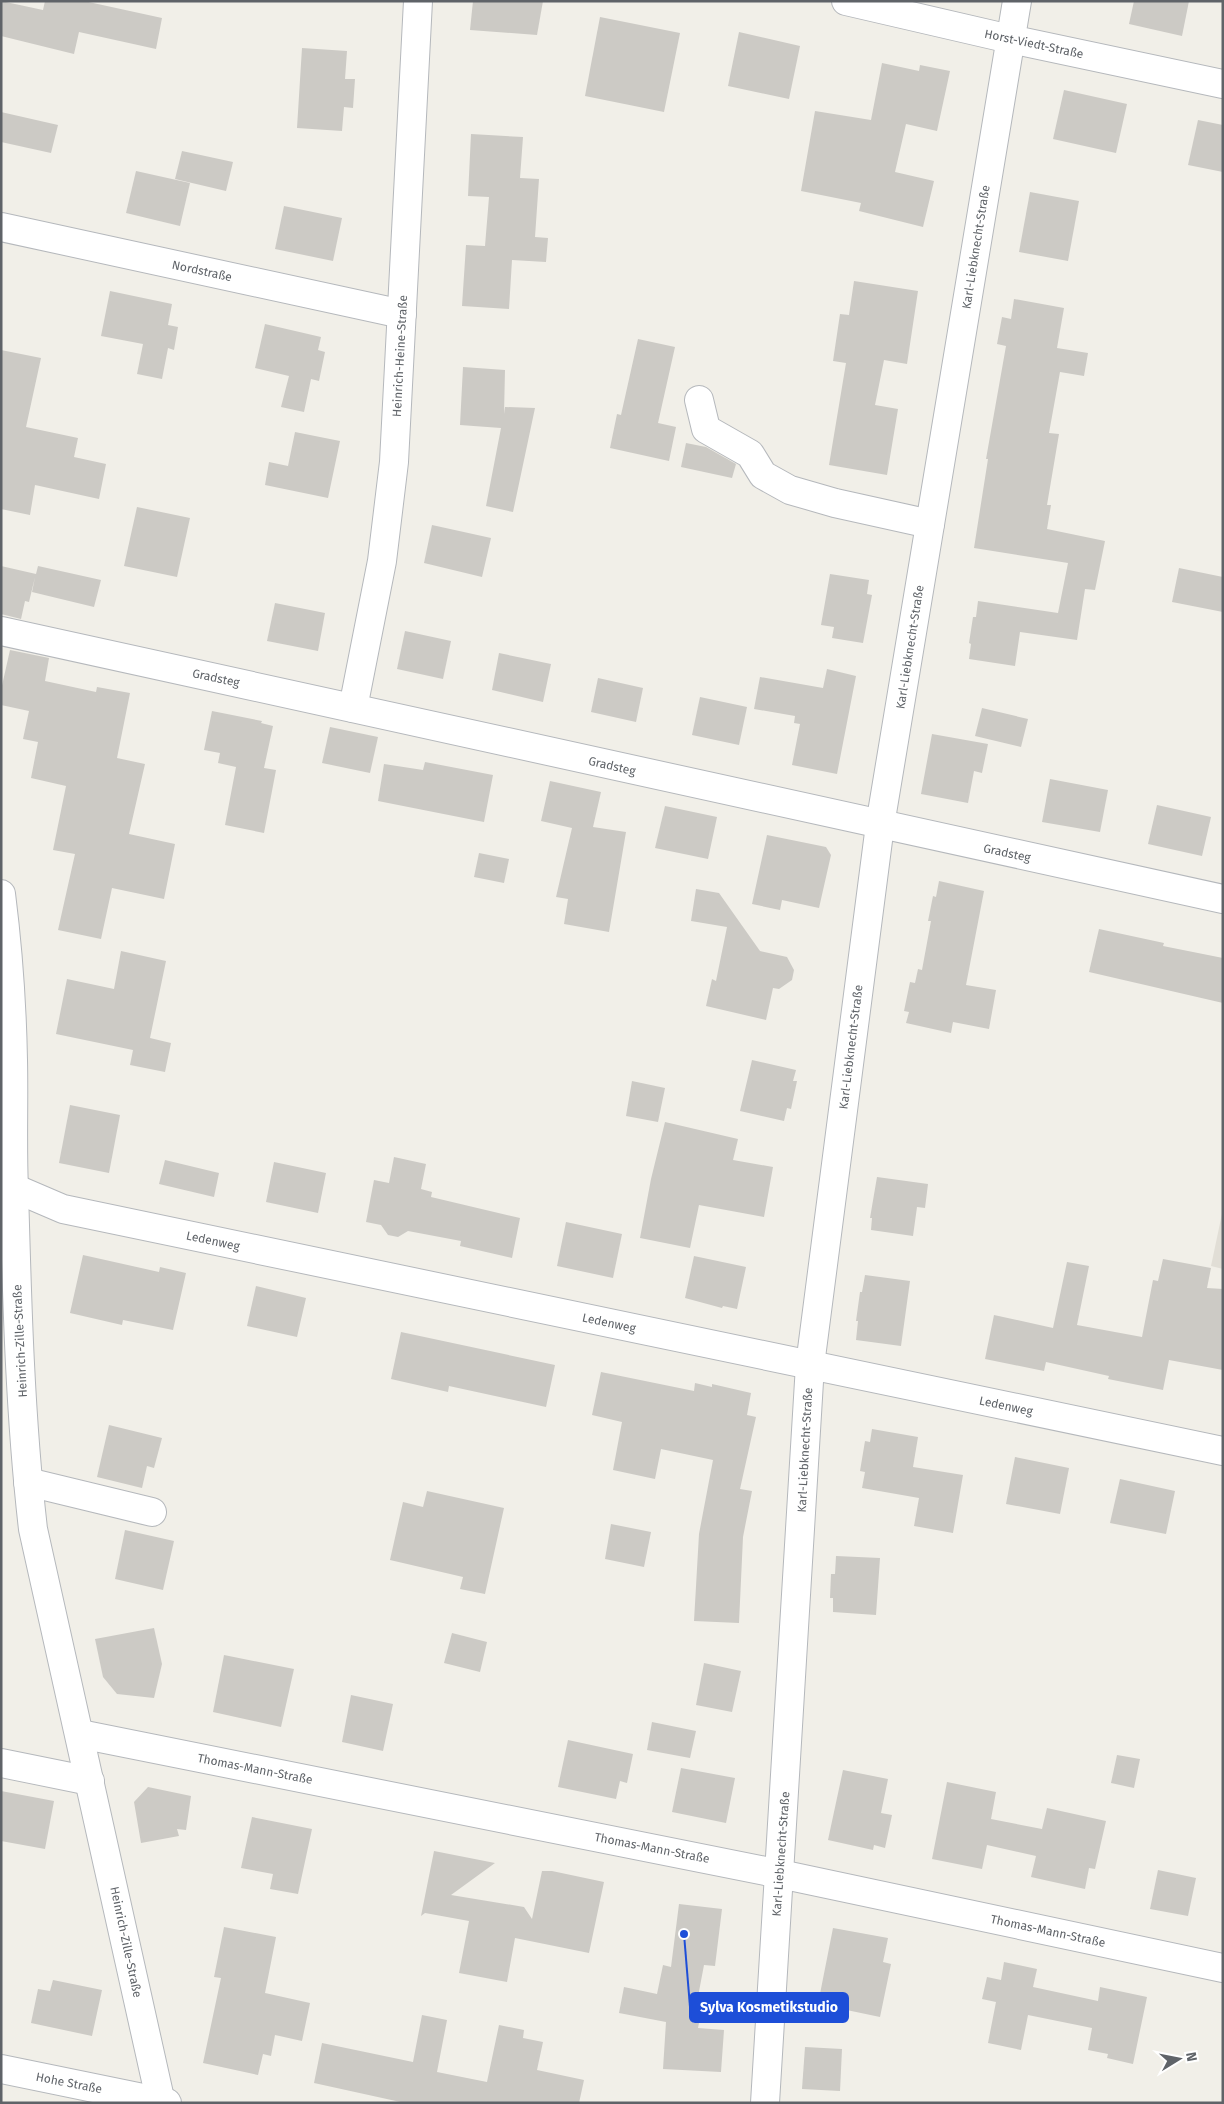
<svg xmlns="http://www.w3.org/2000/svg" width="1224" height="2104" font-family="'Fira Sans',sans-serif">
	<rect width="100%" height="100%" fill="#f1efe8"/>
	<polygon fill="#e1ded6" points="1223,1209 1223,1269 1211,1266"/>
	<g fill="#cccac5">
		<polygon points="1,1 43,10 45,1 84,1 162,18 156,49 79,32 74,54 1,36"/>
		<polygon points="473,1 543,1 537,35 470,30"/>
		<polygon points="1134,1 1189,1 1182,36 1129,24"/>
		<polygon points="600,17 680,33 664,112 585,96"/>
		<polygon points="739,32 800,46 789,99 728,86"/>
		<polygon points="302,48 347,51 345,79 355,79 353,108 344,107 342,131 297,128"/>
		<polygon points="882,63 919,71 920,65 950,71 937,131 906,124 895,172 934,181 923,227 859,211 861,203 801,191 815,111 871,120"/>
		<polygon points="1064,90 1127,104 1116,153 1053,139"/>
		<polygon points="1,112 58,125 51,153 1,142"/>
		<polygon points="1198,120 1223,125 1223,172 1188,165"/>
		<polygon points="471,134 523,137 520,178 539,179 535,237 548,238 546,262 512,260 509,309 462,306 466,245 485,246 489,197 468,196"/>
		<polygon points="182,151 233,162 226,191 175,179"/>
		<polygon points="136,171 190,183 180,226 126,213"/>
		<polygon points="1030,192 1079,201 1068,261 1019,252"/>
		<polygon points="284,206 342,218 333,261 275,249"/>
		<polygon points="854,281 918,291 907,364 884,360 875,405 898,409 887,475 829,465 846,363 833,361 840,314 849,315"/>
		<polygon points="110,291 172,304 168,325 178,327 174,350 168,348 162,379 137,374 143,344 101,336"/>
		<polygon points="1014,299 1064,308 1057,348 1088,353 1084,376 1060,372 1049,433 1059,434 1047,505 1051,505 1047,529 1105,541 1095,590 1085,589 1077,640 1020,632 1015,666 969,659 971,644 969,643 973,617 976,617 978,601 1058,613 1068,563 974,548 988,459 986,459 1006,346 997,344 1002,317 1011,319"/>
		<polygon points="265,324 321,337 318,350 325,352 319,381 311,379 304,412 281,407 289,376 255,368"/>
		<polygon points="638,339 675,347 658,423 676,427 669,461 610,448 617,414 621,415"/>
		<polygon points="1,350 41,358 26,427 78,438 74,457 106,464 99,499 35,485 30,515 1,509"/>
		<polygon points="463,367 505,370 504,414 505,407 535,408 513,512 486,506 501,428 460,425"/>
		<polygon points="295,432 340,441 328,498 265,485 269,462 288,466"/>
		<polygon points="686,443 706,447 736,464 732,478 681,467"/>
		<polygon points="137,507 190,518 177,577 124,566"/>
		<polygon points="432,525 491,538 482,577 424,563"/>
		<polygon points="1,566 36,574 38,566 101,580 94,607 32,592 35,577 29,602 25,601 21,619 1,614"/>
		<polygon points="1179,568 1223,577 1223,612 1172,602"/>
		<polygon points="830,574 869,580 867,594 872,595 863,643 832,638 834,627 821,625"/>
		<polygon points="275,603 325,613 318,651 267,641"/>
		<polygon points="405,631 451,641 443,679 397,669"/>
		<polygon points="10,650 49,658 45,681 96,692 97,687 130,693 117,758 145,764 129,834 175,844 164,899 112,888 101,939 58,930 75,854 53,850 66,786 31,778 38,742 23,739 29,711 1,705 1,690"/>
		<polygon points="499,653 551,664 543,702 492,690"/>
		<polygon points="827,669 856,676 837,774 792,765 800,724 794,723 795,716 754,709 760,677 823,688"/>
		<polygon points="598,678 643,688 636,722 591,712"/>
		<polygon points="700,697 747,707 739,745 692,735"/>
		<polygon points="982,708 1028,719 1021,747 975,736"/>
		<polygon points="212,711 262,721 261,723 273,726 264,768 276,770 264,833 225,825 236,767 218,763 220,753 204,750"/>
		<polygon points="330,727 378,737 370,773 322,763"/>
		<polygon points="932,734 988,744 982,773 974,771 968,803 921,794"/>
		<polygon points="425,762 493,775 484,822 378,801 384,764 423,770"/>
		<polygon points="1050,779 1108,790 1100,832 1042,822"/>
		<polygon points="550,781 601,792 593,827 626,832 609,932 564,924 568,899 556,897 572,828 541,821"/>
		<polygon points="1157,805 1211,817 1202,856 1148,844"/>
		<polygon points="665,806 717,817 708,859 655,848"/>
		<polygon points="767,835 826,847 831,855 819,908 782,900 780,910 752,904"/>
		<polygon points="479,853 509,859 504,883 474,877"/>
		<polygon points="939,881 984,891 966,985 996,990 989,1029 953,1022 951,1033 906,1023 909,1012 904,1011 910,982 915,983 918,969 922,970 931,921 928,921 933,896 936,897"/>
		<polygon points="696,889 719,893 760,951 787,957 794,970 792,980 779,989 773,988 766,1020 706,1006 712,979 716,981 727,927 691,921"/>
		<polygon points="1099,929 1164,943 1163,946 1223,958 1223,1003 1089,972"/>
		<polygon points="121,951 166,961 150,1038 171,1043 165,1072 130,1065 133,1050 56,1034 67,979 114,989"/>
		<polygon points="752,1060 796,1070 793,1081 797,1081 791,1109 787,1108 784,1121 740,1111"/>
		<polygon points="632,1081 665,1088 658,1122 626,1116"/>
		<polygon points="70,1105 120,1115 109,1173 59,1163"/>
		<polygon points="665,1122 738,1139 733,1160 773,1167 764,1217 699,1205 690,1248 640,1238 651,1179"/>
		<polygon points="394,1157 426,1164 421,1189 432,1192 431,1197 520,1218 512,1258 460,1246 461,1241 408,1231 398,1237 388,1235 381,1225 366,1222 374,1180 389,1183"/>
		<polygon points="165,1160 219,1173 214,1197 159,1184"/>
		<polygon points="274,1162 326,1173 318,1213 266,1202"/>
		<polygon points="877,1177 928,1184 925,1208 917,1207 913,1236 871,1230 872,1218 870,1218"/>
		<polygon points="566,1222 622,1234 613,1278 557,1266"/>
		<polygon points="83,1255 159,1272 160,1267 186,1273 173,1330 123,1320 122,1325 70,1313"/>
		<polygon points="694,1256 746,1267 737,1309 723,1306 722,1308 685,1298"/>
		<polygon points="1163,1259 1211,1268 1207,1288 1223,1289 1223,1370 1169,1360 1163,1390 1108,1379 1109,1376 1046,1362 1044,1371 985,1359 994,1315 1053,1328 1067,1262 1089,1266 1077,1325 1142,1337 1153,1280 1158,1281"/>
		<polygon points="865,1275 910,1281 901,1346 856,1340 858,1321 856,1321 860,1292 862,1292"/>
		<polygon points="256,1286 306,1298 297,1337 247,1326"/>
		<polygon points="401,1332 555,1365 546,1407 449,1386 448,1392 391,1379"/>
		<polygon points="601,1372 694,1391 695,1383 712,1387 712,1384 751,1393 747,1415 756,1417 740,1489 752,1491 743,1537 739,1623 694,1621 699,1534 713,1460 661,1449 655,1479 613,1470 622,1422 592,1415"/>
		<polygon points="109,1425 162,1438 154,1468 147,1466 142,1488 97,1477"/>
		<polygon points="872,1429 918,1437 913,1467 963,1475 953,1533 914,1526 919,1498 862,1488 865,1472 860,1471 865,1441 870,1442"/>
		<polygon points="1015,1457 1069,1468 1060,1514 1006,1504"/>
		<polygon points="1120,1479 1175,1491 1166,1534 1110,1523"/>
		<polygon points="427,1491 504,1508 485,1594 460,1589 463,1577 390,1560 403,1502 423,1507"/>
		<polygon points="611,1524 651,1532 644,1567 605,1559"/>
		<polygon points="125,1530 174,1541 163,1590 115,1579"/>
		<polygon points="836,1556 880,1558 876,1615 833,1612 833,1598 830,1598 831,1574 835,1574"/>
		<polygon points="154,1628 162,1664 154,1698 117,1694 103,1677 95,1639"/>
		<polygon points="452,1633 487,1642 480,1672 444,1663"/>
		<polygon points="224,1655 294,1669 281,1727 213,1712"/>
		<polygon points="704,1663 741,1671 732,1712 696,1705"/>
		<polygon points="351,1695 393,1704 383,1751 342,1742"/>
		<polygon points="652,1722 696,1731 690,1758 647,1750"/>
		<polygon points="568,1740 633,1754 627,1783 620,1781 616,1799 558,1787"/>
		<polygon points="1117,1755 1140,1759 1134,1788 1111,1783"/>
		<polygon points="681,1768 735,1778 726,1823 672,1812"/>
		<polygon points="843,1770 888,1779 881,1813 892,1815 885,1848 874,1845 873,1850 828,1840"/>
		<polygon points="947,1782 996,1792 991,1819 1042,1829 1047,1808 1106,1821 1095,1869 1089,1868 1085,1889 1031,1877 1036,1856 987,1845 982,1869 932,1859"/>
		<polygon points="148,1787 191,1796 186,1830 177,1829 179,1836 141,1843 134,1802"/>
		<polygon points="1,1791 54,1801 45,1849 1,1841"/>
		<polygon points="252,1817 312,1829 298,1894 270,1889 273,1874 241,1868"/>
		<polygon points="434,1851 495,1863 451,1895 524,1907 532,1919 542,1871 552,1871 604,1882 589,1953 515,1938 507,1982 459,1973 469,1921 425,1913 421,1916"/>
		<polygon points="1158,1870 1196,1878 1188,1916 1150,1909"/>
		<polygon points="679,1904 722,1909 715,1966 704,1965 693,2023 699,2023 698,2028 724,2030 721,2072 663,2069 666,2022 619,2013 624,1987 657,1994 663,1965 671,1967"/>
		<polygon points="224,1927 276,1937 265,1993 310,2003 302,2041 275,2035 271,2056 263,2054 258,2075 203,2063 221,1978 214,1977"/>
		<polygon points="833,1928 888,1938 883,1962 891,1964 880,2017 818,2004"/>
		<polygon points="1004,1962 1037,1969 1033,1987 1098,2001 1100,1987 1147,1997 1133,2064 1107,2058 1108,2054 1088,2050 1092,2028 1028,2015 1021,2050 988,2043 996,2002 982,1999 987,1977 1001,1980"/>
		<polygon points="53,1980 102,1990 92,2036 31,2023 38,1989 50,1991"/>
		<polygon points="422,2015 447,2020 437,2072 487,2082 499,2025 524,2030 523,2038 543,2042 537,2070 584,2080 579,2103 405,2103 314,2083 322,2043 413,2062"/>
		<polygon points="805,2047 842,2049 840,2091 802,2089"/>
	</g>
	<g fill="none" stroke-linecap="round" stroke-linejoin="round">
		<defs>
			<g id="minor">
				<polyline points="846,1 1010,39 1223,84"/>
				<polyline points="1,227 402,314"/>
				<polyline points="699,400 706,429 750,454 763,475 790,490 835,503 930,524"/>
				<polyline points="1,631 1223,899"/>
				<polyline points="353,708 382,561 394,462 418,1"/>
				<path d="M1 894C8 949 12 1005 13 1060 14 1103 12 1146 14 1189 17 1302 20 1416 33 1529L161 2103"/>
				<polyline points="1,1179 14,1188 63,1209 1223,1451"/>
				<polyline points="28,1482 152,1512"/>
				<polyline points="80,1734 780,1874 1223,1968"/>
				<polyline points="1,1763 90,1781"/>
				<polyline points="1,2069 167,2103"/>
				<polyline points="765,2103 810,1365 880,825 1017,1"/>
			</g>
		</defs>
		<use href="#minor" stroke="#b5b8bc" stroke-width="30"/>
		<use href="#minor" stroke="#fff" stroke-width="28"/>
	</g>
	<g text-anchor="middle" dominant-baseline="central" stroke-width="4" stroke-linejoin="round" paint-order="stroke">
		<g font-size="12" fill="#5f6368" stroke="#fff">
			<text transform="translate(1034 44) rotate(12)">Horst-Viedt-Straße</text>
			<text transform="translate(976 247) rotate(-81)">Karl-Liebknecht-Straße</text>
			<text transform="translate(202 271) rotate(12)">Nordstraße</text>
			<text transform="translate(400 356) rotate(-87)">Heinrich-Heine-Straße</text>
			<text transform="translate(910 647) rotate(-81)">Karl-Liebknecht-Straße</text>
			<text transform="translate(216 678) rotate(12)">Gradsteg</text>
			<text transform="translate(612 766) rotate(13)">Gradsteg</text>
			<text transform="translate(1007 853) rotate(12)">Gradsteg</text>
			<text transform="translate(851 1047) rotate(-83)">Karl-Liebknecht-Straße</text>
			<text transform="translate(213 1241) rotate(12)">Ledenweg</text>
			<text transform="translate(609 1323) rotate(12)">Ledenweg</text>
			<text transform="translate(20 1341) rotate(-93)">Heinrich-Zille-Straße</text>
			<text transform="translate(1006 1406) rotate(12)">Ledenweg</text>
			<text transform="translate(805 1450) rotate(-87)">Karl-Liebknecht-Straße</text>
			<text transform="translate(255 1769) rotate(11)">Thomas-Mann-Straße</text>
			<text transform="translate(652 1848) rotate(11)">Thomas-Mann-Straße</text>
			<text transform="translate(781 1854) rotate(-86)">Karl-Liebknecht-Straße</text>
			<text transform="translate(1048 1931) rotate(12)">Thomas-Mann-Straße</text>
			<text transform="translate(126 1942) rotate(78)">Heinrich-Zille-Straße</text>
			<text transform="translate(69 2083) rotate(11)">Hohe Straße</text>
		</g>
	</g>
	<path fill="none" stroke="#1d4ed8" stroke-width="2" d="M684 1934L690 2007"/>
	<circle fill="#1d4ed8" stroke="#fff" stroke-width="2" cx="684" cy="1934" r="5"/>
	<rect fill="#1d4ed8" stroke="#1d4ed8" stroke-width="2" x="690" y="1993" width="158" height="29" rx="5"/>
	<g font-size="14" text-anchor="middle" font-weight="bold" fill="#fff">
		<text x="769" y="2012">Sylva Kosmetikstudio</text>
	</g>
	<rect width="1224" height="2104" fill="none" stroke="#5f6368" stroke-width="5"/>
	<g transform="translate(1179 2059) rotate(80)" stroke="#ffffff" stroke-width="4" paint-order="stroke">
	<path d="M0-4L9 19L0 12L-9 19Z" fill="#5f6368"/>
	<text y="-8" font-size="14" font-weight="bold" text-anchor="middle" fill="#5f6368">N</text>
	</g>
</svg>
